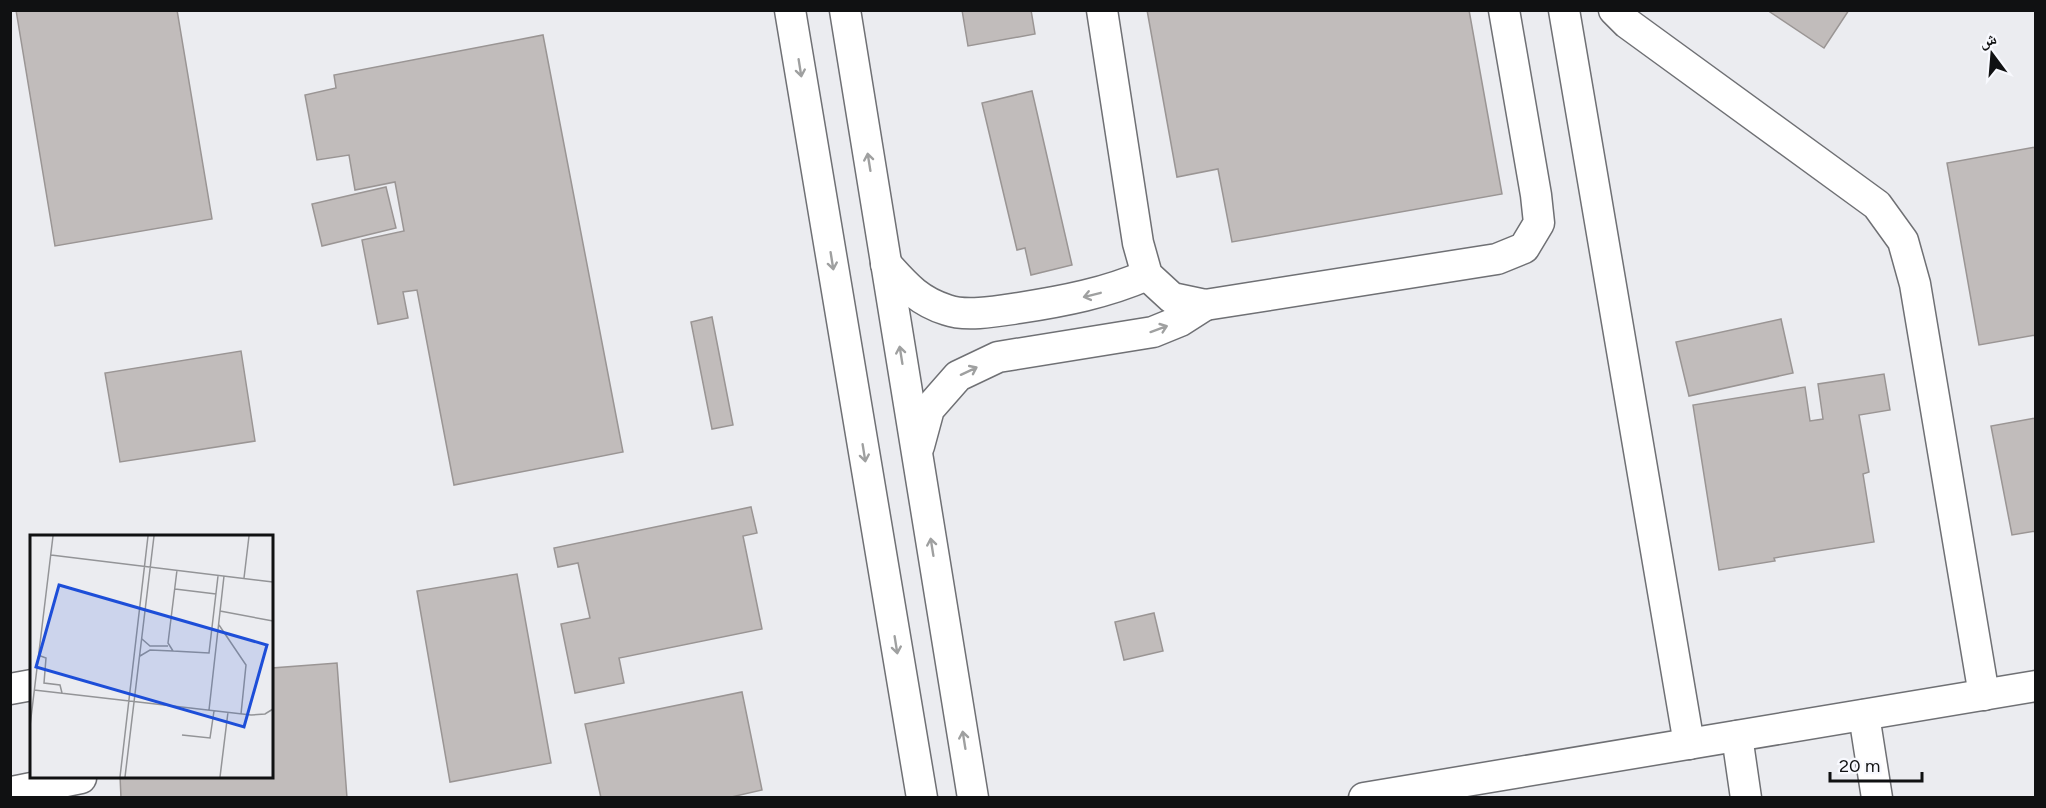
<svg xmlns="http://www.w3.org/2000/svg" width="2046" height="808" font-family="Figtree,'Noto Naskh Arabic',sans-serif">
	<rect width="100%" height="100%" fill="#ebecf0"/>
	<g fill="#c1bcbb" stroke="#9a9594" stroke-width="1.5">
		<polygon points="16,10 177,10 212,219 55,246"/>
		<polygon points="962,10 1031,10 1035,34 968,46"/>
		<polygon points="1147,10 1469,10 1502,194 1232,242 1218,169 1177,177"/>
		<polygon points="1767,10 1849,10 1824,48"/>
		<polygon points="543,35 623,452 454,485 417,290 403,292 408,318 378,324 362,240 404,231 395,182 355,190 349,155 317,160 305,95 336,88 334,75"/>
		<polygon points="1032,91 1072,265 1031,275 1025,248 1017,250 982,103"/>
		<polygon points="2036,147 2036,335 1979,345 1947,163"/>
		<polygon points="386,187 396,228 322,246 312,204"/>
		<polygon points="712,317 733,425 712,429 691,322"/>
		<polygon points="1781,319 1793,373 1689,396 1676,342"/>
		<polygon points="241,351 255,441 120,462 105,373"/>
		<polygon points="1884,374 1890,410 1859,415 1869,472 1863,474 1874,542 1774,558 1775,561 1719,570 1693,405 1805,387 1810,421 1823,419 1818,384"/>
		<polygon points="2036,418 2036,531 2012,535 1991,426"/>
		<polygon points="751,507 757,533 743,536 762,629 619,658 624,683 575,693 561,624 590,618 578,563 558,567 554,548"/>
		<polygon points="517,574 551,763 450,782 417,591"/>
		<polygon points="1154,613 1163,651 1124,660 1115,622"/>
		<polygon points="337,663 347,798 121,798 120,776 272,776 272,668"/>
		<polygon points="742,692 762,790 727,798 601,798 585,724"/>
	</g>
	<g fill="none" stroke-linecap="round" stroke-linejoin="round">
		<defs>
			<g id="minor">
				<polyline points="790,10 922,798"/>
				<polyline points="845,10 973,798"/>
				<polyline points="1102,10 1138,243 1147,275 1172,298 1205,305 1497,259 1524,248 1539,223 1536,195 1504,10"/>
				<polyline points="1564,10 1689,744"/>
				<polyline points="1614,10 1627,23 1877,205 1903,241 1915,284 1984,695"/>
				<path d="M886 264C905 285 918 301 947 310 966 317 999 311 1019 308 1064 301 1106 293 1147 275"/>
				<polyline points="919,446 929,409 958,376 998,357 1153,332 1180,321 1205,305"/>
				<polyline points="10,689 32,685"/>
				<polyline points="1864,715 1877,798"/>
				<polyline points="1737,736 1746,798"/>
				<polyline points="12,792 81,778"/>
				<polyline points="1364,798 2036,686"/>
			</g>
		</defs>
		<use href="#minor" stroke="#6f7074" stroke-width="33"/>
		<use href="#minor" stroke="#fff" stroke-width="30"/>
	</g>
	<defs><path id="oneway-shaft" d="M-6 0H5M1.5-3L5.5 0L1.5 3" fill="none" stroke-width="1.6" stroke-linecap="round" stroke-linejoin="round" transform="scale(1.5)"/></defs>
	<g stroke="#9fa0a0">
		<use href="#oneway-shaft" transform="translate(800 68) rotate(81)"/>
		<use href="#oneway-shaft" transform="translate(869 162) rotate(-99)"/>
		<use href="#oneway-shaft" transform="translate(832 261) rotate(81)"/>
		<use href="#oneway-shaft" transform="translate(1092 295) rotate(166)"/>
		<use href="#oneway-shaft" transform="translate(1159 329) rotate(-20)"/>
		<use href="#oneway-shaft" transform="translate(901 355) rotate(-99)"/>
		<use href="#oneway-shaft" transform="translate(969 371) rotate(-25)"/>
		<use href="#oneway-shaft" transform="translate(864 453) rotate(81)"/>
		<use href="#oneway-shaft" transform="translate(932 547) rotate(-99)"/>
		<use href="#oneway-shaft" transform="translate(896 645) rotate(81)"/>
		<use href="#oneway-shaft" transform="translate(964 740) rotate(-99)"/>
	</g>
	<g transform="translate(30 535)">
		<rect width="243" height="243" fill="#ebecf0"/>
		<path fill="none" stroke="#939497" stroke-width="1.5" d="M21 20 243 47M147 35 138 108 143 116 179 118 188 41M214 43 219 1M145 54 186 59M190 76 243 86M189 90 216 130 211 179M112 104 120 111H138M8 120 16 123 14 148 30 150 32 158M110 121 120 115 143 116M4 155 221 180 235 179 243 174M179 175 194 41M0 191 23 1M152 200 180 203 184 176M90 242 118 1M95 242 124 1M190 242 198 177"/>
		<path fill="#1d4ed8" fill-opacity="0.15" stroke="#1d4ed8" stroke-width="3" d="M29 50 237 110 214 192 6 132Z"/>
		<rect width="243" height="243" fill="none" stroke="#101112" stroke-width="3"/>
	</g>
	<rect width="2046" height="808" fill="none" stroke="#101112" stroke-width="24"/>
	<g transform="translate(1992 54) rotate(344)" stroke="#f8f9fe" stroke-width="4.5" paint-order="stroke">
	<path d="M0-4.5L10 22L0 15L-10 22Z" fill="#101112"/>
	<text y="-9" font-size="16" font-weight="bold" text-anchor="middle" fill="#101112">ش</text>
	</g>
	<path d="M1830 772v9h92v-9" fill="none" stroke="#101112" stroke-width="3"/>
	<text x="1839" y="772" font-size="18" fill="#101112" stroke="#f8f9fe" stroke-width="4.5" paint-order="stroke">20 m</text>
</svg>
